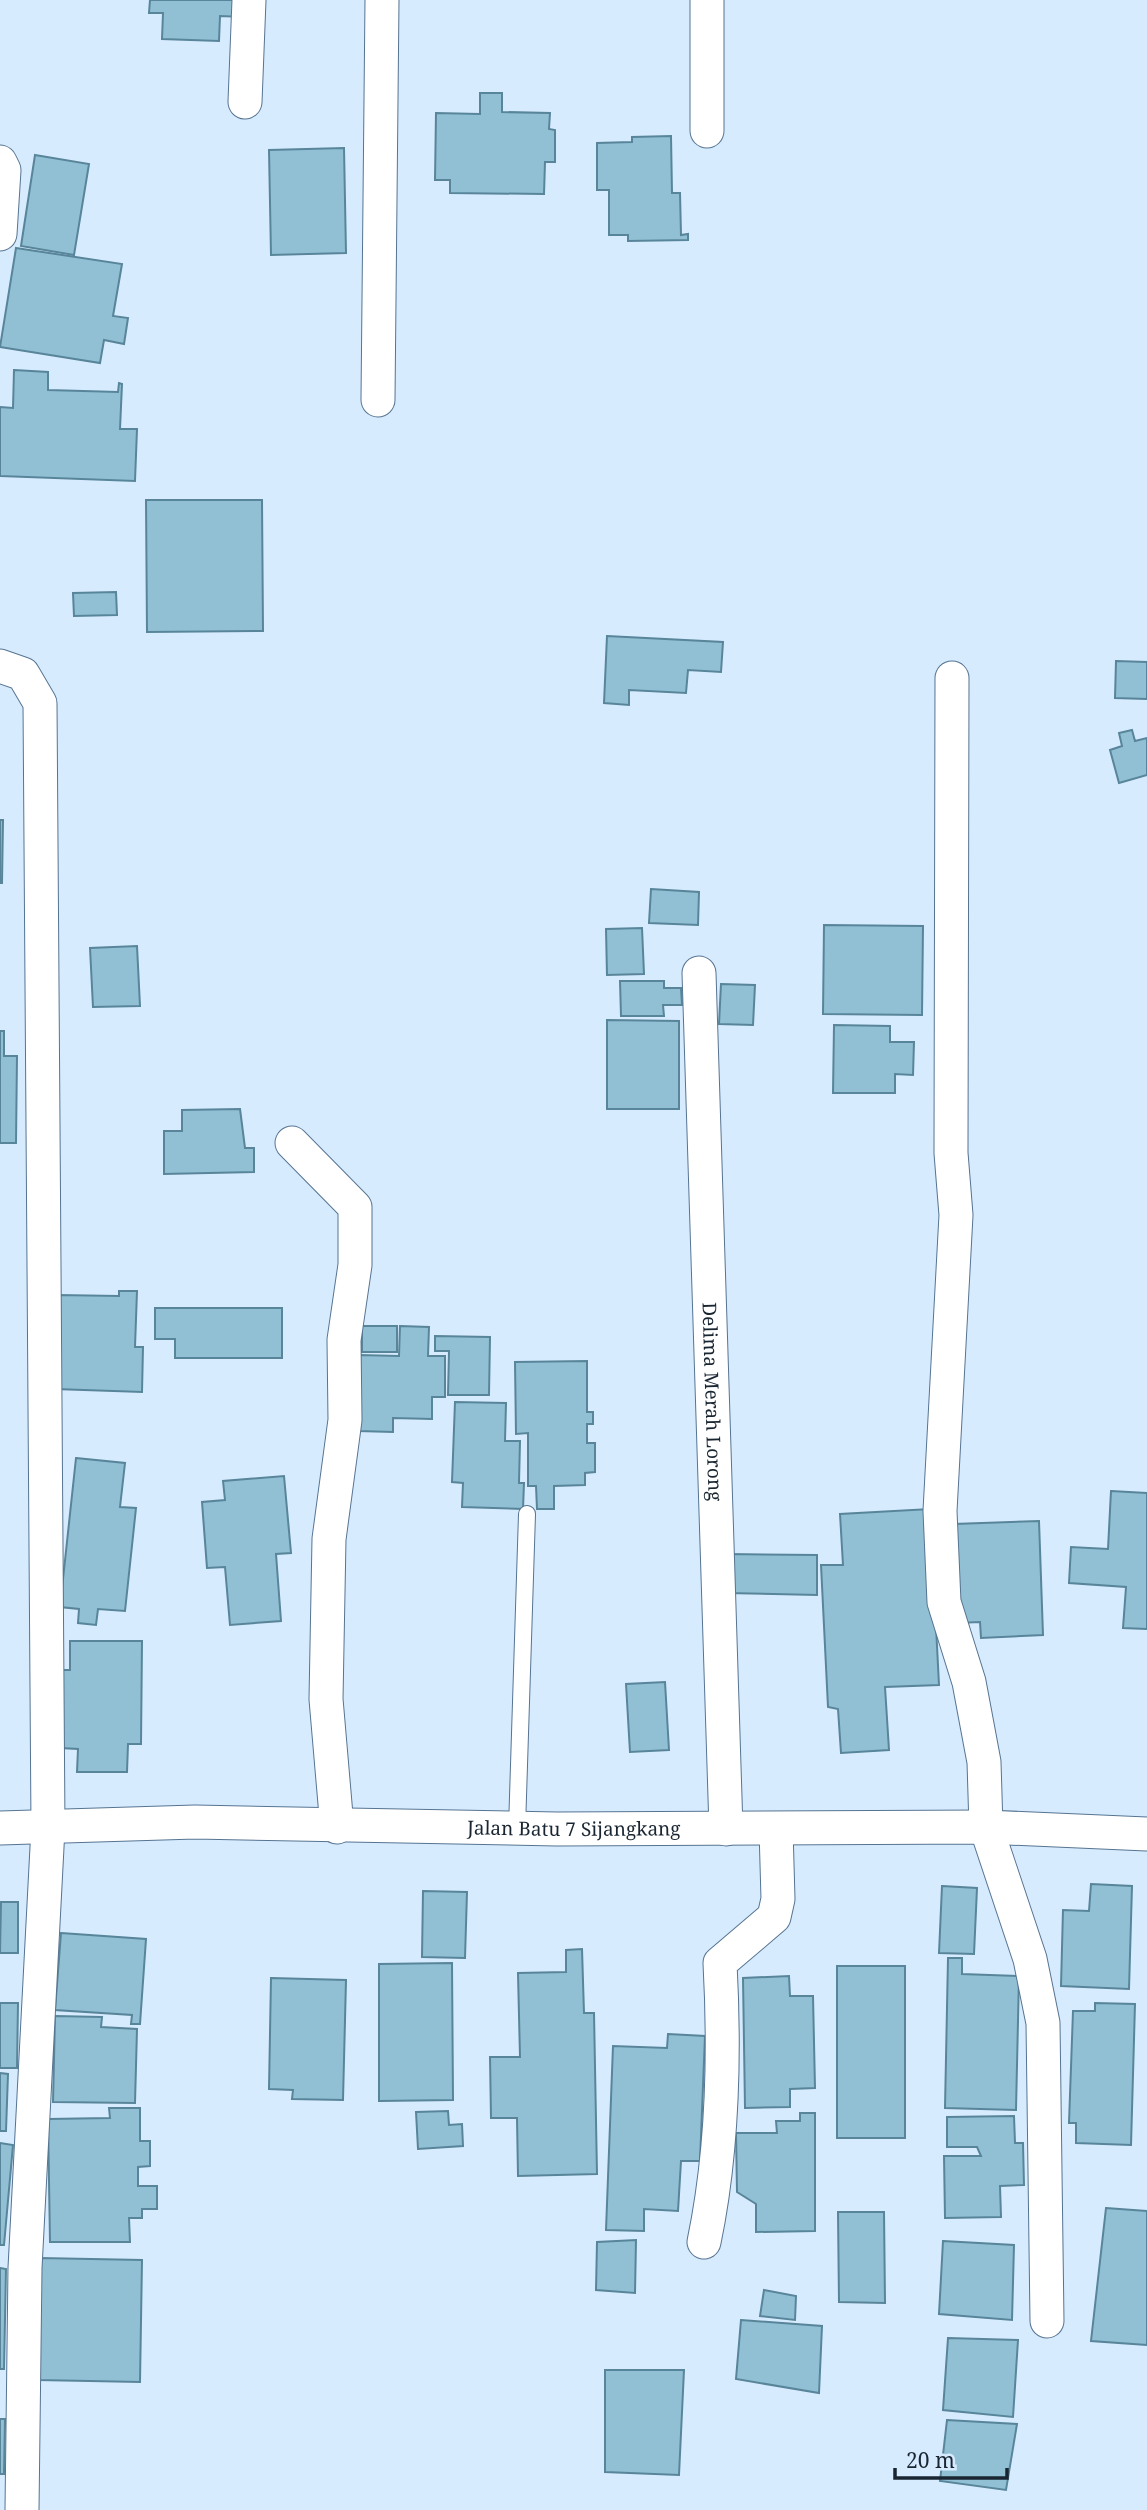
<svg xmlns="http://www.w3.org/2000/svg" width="1147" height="2510" font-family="'Noto Serif',serif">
	<rect width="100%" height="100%" fill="#d7ebff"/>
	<g fill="#91c0d5" stroke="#588599" stroke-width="2">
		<polygon points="150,0 245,0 244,17 220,16 219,41 162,39 163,13 149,13"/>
		<polygon points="480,93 502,93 502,112 550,113 549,129 555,130 555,162 545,162 544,194 450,193 450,180 435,180 436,113 480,114"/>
		<polygon points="671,136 672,193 680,193 681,235 688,234 688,240 628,241 628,235 609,235 609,190 597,190 597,143 632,142 632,137"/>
		<polygon points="344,148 346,253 271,255 269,150"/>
		<polygon points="35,155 89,164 74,255 21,246"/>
		<polygon points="16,248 122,264 113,316 128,318 124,344 104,340 100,363 0,347"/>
		<polygon points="14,370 48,372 48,390 118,392 119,383 122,384 120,429 137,429 135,481 0,476 0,407 13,408"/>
		<polygon points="146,500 262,500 263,631 147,632"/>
		<polygon points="116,592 117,615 74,616 73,593"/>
		<polygon points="607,636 723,642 721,672 688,670 686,693 629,690 629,705 604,703"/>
		<polygon points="1116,661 1147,662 1147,699 1115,698"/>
		<polygon points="1132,730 1135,741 1147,738 1147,775 1119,783 1110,750 1122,746 1119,733"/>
		<polygon points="0,820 3,820 2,883 0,883"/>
		<polygon points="651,889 699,892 698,925 649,923"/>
		<polygon points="824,925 923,926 922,1015 823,1014"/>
		<polygon points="642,928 644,974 607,975 606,929"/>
		<polygon points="137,946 140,1006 93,1007 90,948"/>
		<polygon points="620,981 664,981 664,988 681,988 682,1005 663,1005 664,1016 621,1016"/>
		<polygon points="721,984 755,985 753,1025 719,1024"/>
		<polygon points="607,1020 679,1021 679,1109 607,1109"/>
		<polygon points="834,1025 890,1026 890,1042 914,1042 913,1075 895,1074 895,1093 833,1093"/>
		<polygon points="0,1031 4,1031 4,1056 17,1056 16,1143 0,1143"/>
		<polygon points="240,1109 245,1148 254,1148 254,1172 164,1174 164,1131 182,1131 182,1110"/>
		<polygon points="119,1291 137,1291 135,1347 143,1347 142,1392 55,1389 58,1295 119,1296"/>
		<polygon points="155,1308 282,1308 282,1358 175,1358 175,1339 155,1339"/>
		<rect x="362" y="1326" width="35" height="26"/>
		<polygon points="400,1326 429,1327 428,1356 445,1356 445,1397 432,1397 432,1419 393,1418 393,1432 358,1431 359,1355 399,1356"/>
		<polygon points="435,1336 490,1337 489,1395 448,1395 449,1351 435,1351"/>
		<polygon points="587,1361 587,1412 593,1412 593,1424 587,1424 587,1443 595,1443 595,1472 585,1473 585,1485 554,1486 554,1509 537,1509 536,1486 528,1486 528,1433 516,1434 515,1362"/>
		<polygon points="455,1402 506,1403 505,1441 520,1441 519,1483 524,1483 523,1509 462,1507 463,1483 452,1482"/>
		<polygon points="76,1458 125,1463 120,1507 136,1508 125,1611 98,1609 96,1625 78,1623 79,1609 60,1607"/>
		<polygon points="284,1476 291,1553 276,1554 281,1621 230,1625 225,1567 207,1568 202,1502 225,1500 223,1481"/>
		<polygon points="1111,1491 1147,1493 1147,1629 1123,1628 1126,1587 1069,1583 1071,1547 1108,1549"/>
		<polygon points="930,1509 939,1685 885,1687 889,1750 841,1753 838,1709 828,1707 821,1565 843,1565 840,1514"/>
		<polygon points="1039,1521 1043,1635 981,1638 980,1622 957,1623 954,1524"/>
		<polygon points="727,1554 817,1555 817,1595 726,1593"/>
		<polygon points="70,1641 142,1641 141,1744 128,1744 127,1772 77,1772 78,1749 60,1748 60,1670 70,1670"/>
		<polygon points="665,1682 669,1750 630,1752 626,1684"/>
		<polygon points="1091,1884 1132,1886 1129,1989 1061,1986 1063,1910 1089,1911"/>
		<polygon points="942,1886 977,1888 974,1954 939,1953"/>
		<polygon points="423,1891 467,1892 465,1958 422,1957"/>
		<polygon points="1,1902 18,1902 18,1953 0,1953"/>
		<polygon points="61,1933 146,1939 140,2024 131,2024 132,2015 55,2010"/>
		<polygon points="582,1949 584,2013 594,2013 597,2174 518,2176 517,2118 491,2118 490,2057 520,2057 518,1973 566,1972 566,1950"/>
		<polygon points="948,1958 962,1958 962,1974 1019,1976 1016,2110 945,2108"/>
		<polygon points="452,1963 453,2100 379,2101 379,1964"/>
		<rect x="837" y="1966" width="68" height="172"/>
		<polygon points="789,1976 790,1996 813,1996 815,2088 790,2089 790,2107 745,2108 743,1978"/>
		<polygon points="271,1978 346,1980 343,2100 292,2099 293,2090 269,2089"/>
		<polygon points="0,2003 18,2003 17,2068 0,2068"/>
		<polygon points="1095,2003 1135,2004 1131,2145 1076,2143 1076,2123 1069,2123 1073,2011 1095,2011"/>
		<polygon points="55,2016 102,2017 101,2027 137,2029 135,2103 53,2102"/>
		<polygon points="668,2034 705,2036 700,2161 681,2161 678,2211 644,2209 644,2231 606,2230 613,2046 667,2048"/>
		<polygon points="0,2073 8,2074 6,2131 0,2131"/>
		<polygon points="109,2108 140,2108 140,2141 150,2141 150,2166 138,2167 138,2186 157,2186 157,2209 142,2209 142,2218 129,2218 130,2242 50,2242 48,2119 110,2118"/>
		<polygon points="448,2111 449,2125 462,2124 463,2146 418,2149 416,2112"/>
		<polygon points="800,2113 815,2113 815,2231 756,2232 756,2204 737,2192 736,2133 777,2133 776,2121 800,2121"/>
		<polygon points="1014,2116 1015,2143 1023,2143 1024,2185 1000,2186 1001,2217 945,2218 944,2156 981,2156 977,2147 947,2147 947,2117"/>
		<polygon points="0,2143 13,2145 4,2245 0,2245"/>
		<polygon points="1106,2208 1147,2211 1147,2345 1091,2341"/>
		<polygon points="838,2212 884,2212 885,2303 839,2302"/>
		<polygon points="636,2240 635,2293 596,2290 597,2242"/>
		<polygon points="943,2241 1014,2245 1012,2320 939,2314"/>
		<polygon points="40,2258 142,2260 140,2382 38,2380"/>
		<polygon points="0,2268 6,2269 4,2369 0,2369"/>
		<polygon points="764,2290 796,2296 795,2320 760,2316"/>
		<polygon points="741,2320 822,2326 819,2393 736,2379"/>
		<polygon points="948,2338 1018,2340 1013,2417 943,2410"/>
		<polygon points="605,2370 684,2370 679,2475 605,2472"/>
		<polygon points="0,2419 5,2419 4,2474 0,2474"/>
		<polygon points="947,2420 1017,2424 1006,2490 940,2481"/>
	</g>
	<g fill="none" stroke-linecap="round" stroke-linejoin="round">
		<defs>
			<polyline id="service" points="517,1828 527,1514"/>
			<g id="minor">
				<polyline points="245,102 249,0"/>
				<polyline points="707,131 707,0"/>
				<polyline points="0,162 4,170 0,234"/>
				<polyline points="378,400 382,0"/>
				<polyline points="0,666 23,674 40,703 48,1828 25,2268 22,2510"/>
				<polyline points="952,678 951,1153 956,1215 940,1511 944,1602 969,1682 984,1762 986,1827 1030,1959 1043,2023 1047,2321"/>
				<path id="s1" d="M699 973 726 1829"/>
				<polyline points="292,1143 355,1207 355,1265 344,1340 345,1420 329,1539 326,1699 337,1827"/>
				<path id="s2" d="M0 1828 195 1822 557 1829 986 1827 1147 1834"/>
				<path d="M704 2242C723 2151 725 2056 720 1963L774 1917 778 1899 776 1829"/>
			</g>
		</defs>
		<use href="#service" stroke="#567491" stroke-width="18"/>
		<use href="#minor" stroke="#567491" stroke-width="35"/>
		<use href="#service" stroke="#fff" stroke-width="16"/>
		<use href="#minor" stroke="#fff" stroke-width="33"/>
	</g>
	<g text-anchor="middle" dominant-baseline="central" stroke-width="7" stroke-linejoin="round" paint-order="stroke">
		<g font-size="19" fill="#192632" stroke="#d7ebff">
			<text stroke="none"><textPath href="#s1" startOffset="429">Delima Merah Lorong</textPath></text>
			<text stroke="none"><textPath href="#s2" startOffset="574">Jalan Batu 7 Sijangkang</textPath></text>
		</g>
	</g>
	<path d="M895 2468v10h112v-10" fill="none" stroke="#192632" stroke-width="3.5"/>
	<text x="906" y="2468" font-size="21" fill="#192632" stroke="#d7ebff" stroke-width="5" paint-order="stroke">20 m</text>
</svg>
